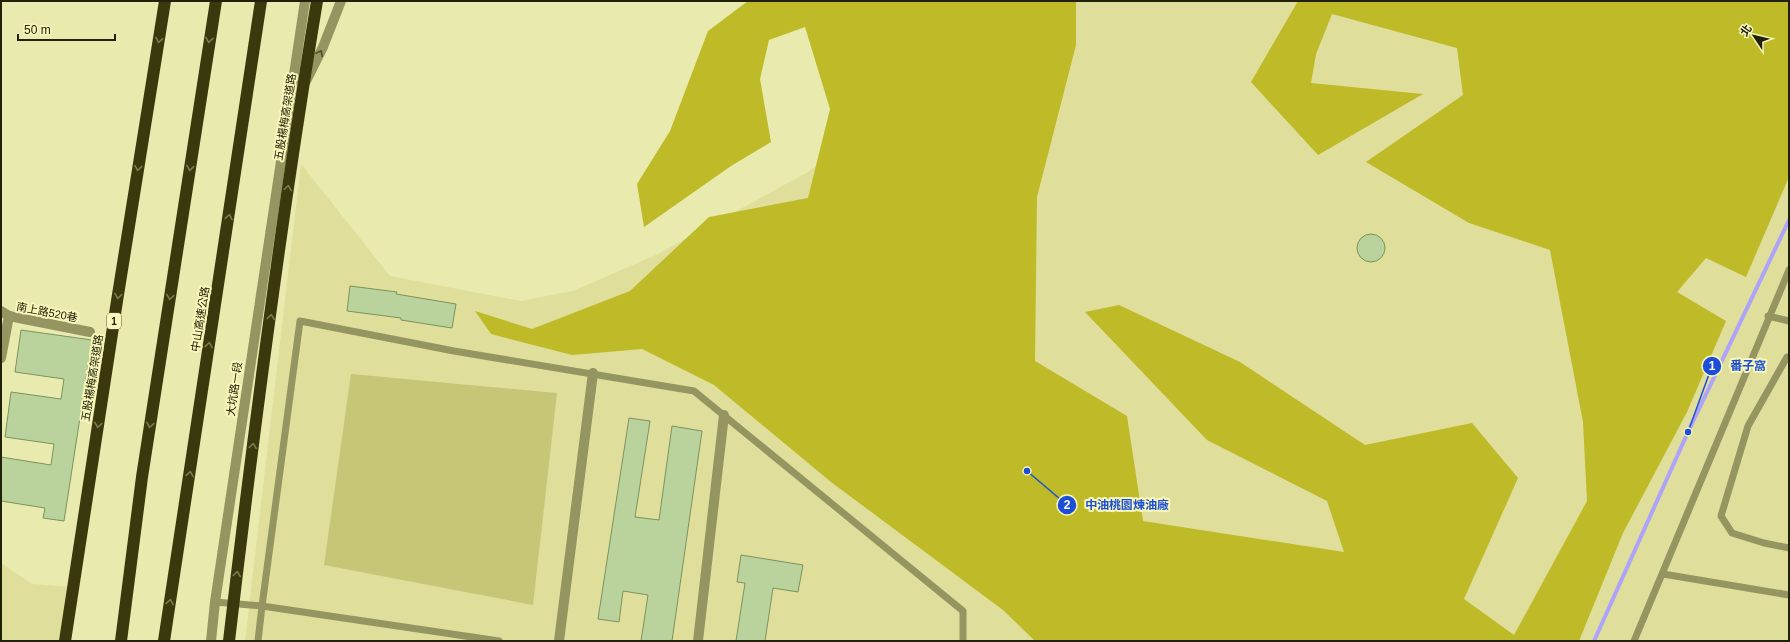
<svg xmlns="http://www.w3.org/2000/svg" width="1790" height="642" font-family="Arial,'Noto Sans TC',sans-serif">
	<rect width="100%" height="100%" fill="#e9eaad"/>
	<g fill="#dfde9a">
		<polygon points="1022,1 1789,1 1789,641 245,641 301,164 390,276 521,301 573,291 656,255 808,172"/>
		<polygon points="1,563 32,584 72,587 63,641 1,641"/>
	</g>
	<polygon fill="#c7c677" points="351,374 557,393 533,605 324,565"/>
	<polygon fill="#beba28" points="748,1 1076,1 1076,45 1037,197 1035,361 1127,416 1143,521 1344,552 1327,501 1207,440 1085,312 1119,305 1240,362 1365,445 1472,423 1518,478 1464,599 1514,635 1587,501 1583,422 1550,250 1469,223 1366,162 1463,95 1457,48 1332,14 1316,54 1311,83 1423,94 1318,155 1251,82 1298,1 1789,1 1789,177 1746,277 1706,258 1677,292 1726,321 1687,412 1623,533 1579,641 1035,641 1003,610 831,482 714,385 642,349 572,355 491,334 475,311 532,329 630,291 709,217 808,198 830,109 805,27 769,40 760,79 771,142 731,166 644,227 637,184 670,131 708,31"/>
	<g fill="none" stroke-linecap="round" stroke-linejoin="round">
		<polyline stroke="#ada3fb" stroke-width="4" points="1594,641 1688,432 1789,220"/>
	</g>
	<g fill="#bad29c" stroke="#7c935f">
		<circle cx="1371" cy="248" r="14"/>
		<polygon points="350,286 397,292 396,294 456,304 452,328 401,320 401,318 347,311"/>
		<polygon points="21,330 92,340 64,521 43,518 45,508 1,501 1,457 51,465 54,444 5,437 11,392 61,399 64,379 15,372"/>
		<polygon points="629,418 650,421 635,517 659,520 672,426 702,431 672,641 641,641 648,595 623,591 619,622 598,619"/>
		<polygon points="741,555 803,565 798,592 773,588 765,641 736,641 745,583 737,582"/>
	</g>
	<g fill="none" stroke-linecap="round" stroke-linejoin="round">
		<g stroke="#959562" stroke-width="7">
			<polyline points="1768,316 1789,321"/>
			<polyline points="1789,357 1787,357 1748,426 1721,516 1732,533 1764,543 1789,548"/>
			<polyline points="1663,574 1789,595"/>
			<polyline points="215,602 262,606 499,641"/>
			<polyline points="258,641 262,606 300,321 454,351 694,391 963,611 963,641"/>
			<polyline points="1634,641 1789,270"/>
		</g>
		<g stroke="#959562" stroke-width="10">
			<polyline points="306,81 323,47 341,1"/>
			<polyline points="1,311 9,316 90,332"/>
			<polyline points="1,358 9,316"/>
			<polyline points="211,641 215,602 305,1"/>
			<polyline points="559,641 593,373"/>
			<polyline points="698,641 724,415"/>
		</g>
		<g stroke="#3a390d" stroke-width="12">
			<polyline points="65,641 117,301 165,1"/>
			<polyline points="121,641 142,477 216,1"/>
			<polyline points="164,641 261,1"/>
		</g>
		<path stroke="#3a390d" stroke-width="12" d="M229 641C254 427 282 213 317 1"/>
	</g>
	<defs><path id="oneway-chevron" d="M-2-3.5L2.5 0L-2 3.5" fill="none" stroke-width="1.6" stroke-linecap="round" stroke-linejoin="round"/></defs>
	<g stroke="#7c7c4a">
		<use href="#oneway-chevron" transform="translate(159 40) rotate(99)"/>
		<use href="#oneway-chevron" transform="translate(209 40) rotate(99)"/>
		<use href="#oneway-chevron" transform="translate(138 168) rotate(99)"/>
		<use href="#oneway-chevron" transform="translate(190 168) rotate(99)"/>
		<use href="#oneway-chevron" transform="translate(288 188) rotate(-82)"/>
		<use href="#oneway-chevron" transform="translate(229 217) rotate(-81)"/>
		<use href="#oneway-chevron" transform="translate(118 296) rotate(99)"/>
		<use href="#oneway-chevron" transform="translate(170 297) rotate(99)"/>
		<use href="#oneway-chevron" transform="translate(271 317) rotate(-82)"/>
		<use href="#oneway-chevron" transform="translate(209 345) rotate(-81)"/>
		<use href="#oneway-chevron" transform="translate(98 425) rotate(99)"/>
		<use href="#oneway-chevron" transform="translate(150 425) rotate(99)"/>
		<use href="#oneway-chevron" transform="translate(253 446) rotate(-82)"/>
		<use href="#oneway-chevron" transform="translate(190 474) rotate(-81)"/>
		<use href="#oneway-chevron" transform="translate(237 574) rotate(-83)"/>
		<use href="#oneway-chevron" transform="translate(170 602) rotate(-81)"/>
	</g>
	<use stroke="#4f4f2c" href="#oneway-chevron" transform="translate(320 53) rotate(-63)"/>
	<g text-anchor="middle" dominant-baseline="central" stroke-width="4" stroke-linejoin="round" paint-order="stroke">
		<rect fill="#f7f7ba" stroke="#61603d" stroke-width="1" x="107" y="313" width="14" height="16" rx="3"/>
		<g font-size="10" font-weight="bold" fill="#212008">
			<text x="114" y="321">1</text>
		</g>
		<g font-size="11" fill="#212008" stroke="#f7f7ba">
			<text transform="translate(285 117) rotate(-81)">五股楊梅高架道路</text>
			<text transform="translate(47 312) rotate(11)">南上路520巷</text>
			<text transform="translate(200 319) rotate(-81)">中山高速公路</text>
			<text transform="translate(92 378) rotate(-81)">五股楊梅高架道路</text>
			<text transform="translate(234 389) rotate(-82)">大坑路一段</text>
		</g>
	</g>
	<path fill="none" stroke="#1d4ed8" stroke-width="1.5" d="M1688 432L1712 366M1027 471L1067 505"/>
	<g fill="#1d4ed8" stroke="#f7f7ba" stroke-width="1.5">
		<circle cx="1688" cy="432" r="4"/>
		<circle cx="1027" cy="471" r="4"/>
		<circle cx="1712" cy="366" r="10"/>
		<circle cx="1067" cy="505" r="10"/>
	</g>
	<g font-size="12" text-anchor="middle" font-weight="bold" fill="#fff">
		<text x="1712" y="370">1</text>
		<text x="1067" y="509">2</text>
	</g>
	<g font-size="12" text-anchor="middle" font-weight="bold" fill="#1d4ed8" stroke="#f7f7ba" stroke-width="4" stroke-linejoin="round" paint-order="stroke">
		<text x="1748" y="370">番子窩</text>
		<text x="1127" y="509">中油桃園煉油廠</text>
	</g>
	<rect width="1790" height="642" fill="none" stroke="#212008" stroke-width="4"/>
	<g transform="translate(1754 36) rotate(305)" stroke="#f7f7ba" stroke-width="3" paint-order="stroke">
	<path d="M0-3L7 15L0 10L-7 15Z" fill="#212008"/>
	<text y="-6" font-size="11" font-weight="bold" text-anchor="middle" fill="#212008">北</text>
	</g>
	<path d="M18 34v6h97v-6" fill="none" stroke="#212008" stroke-width="2"/>
	<text x="24" y="34" font-size="12" fill="#212008" stroke="#f7f7ba" stroke-width="3" paint-order="stroke">50 m</text>
</svg>
